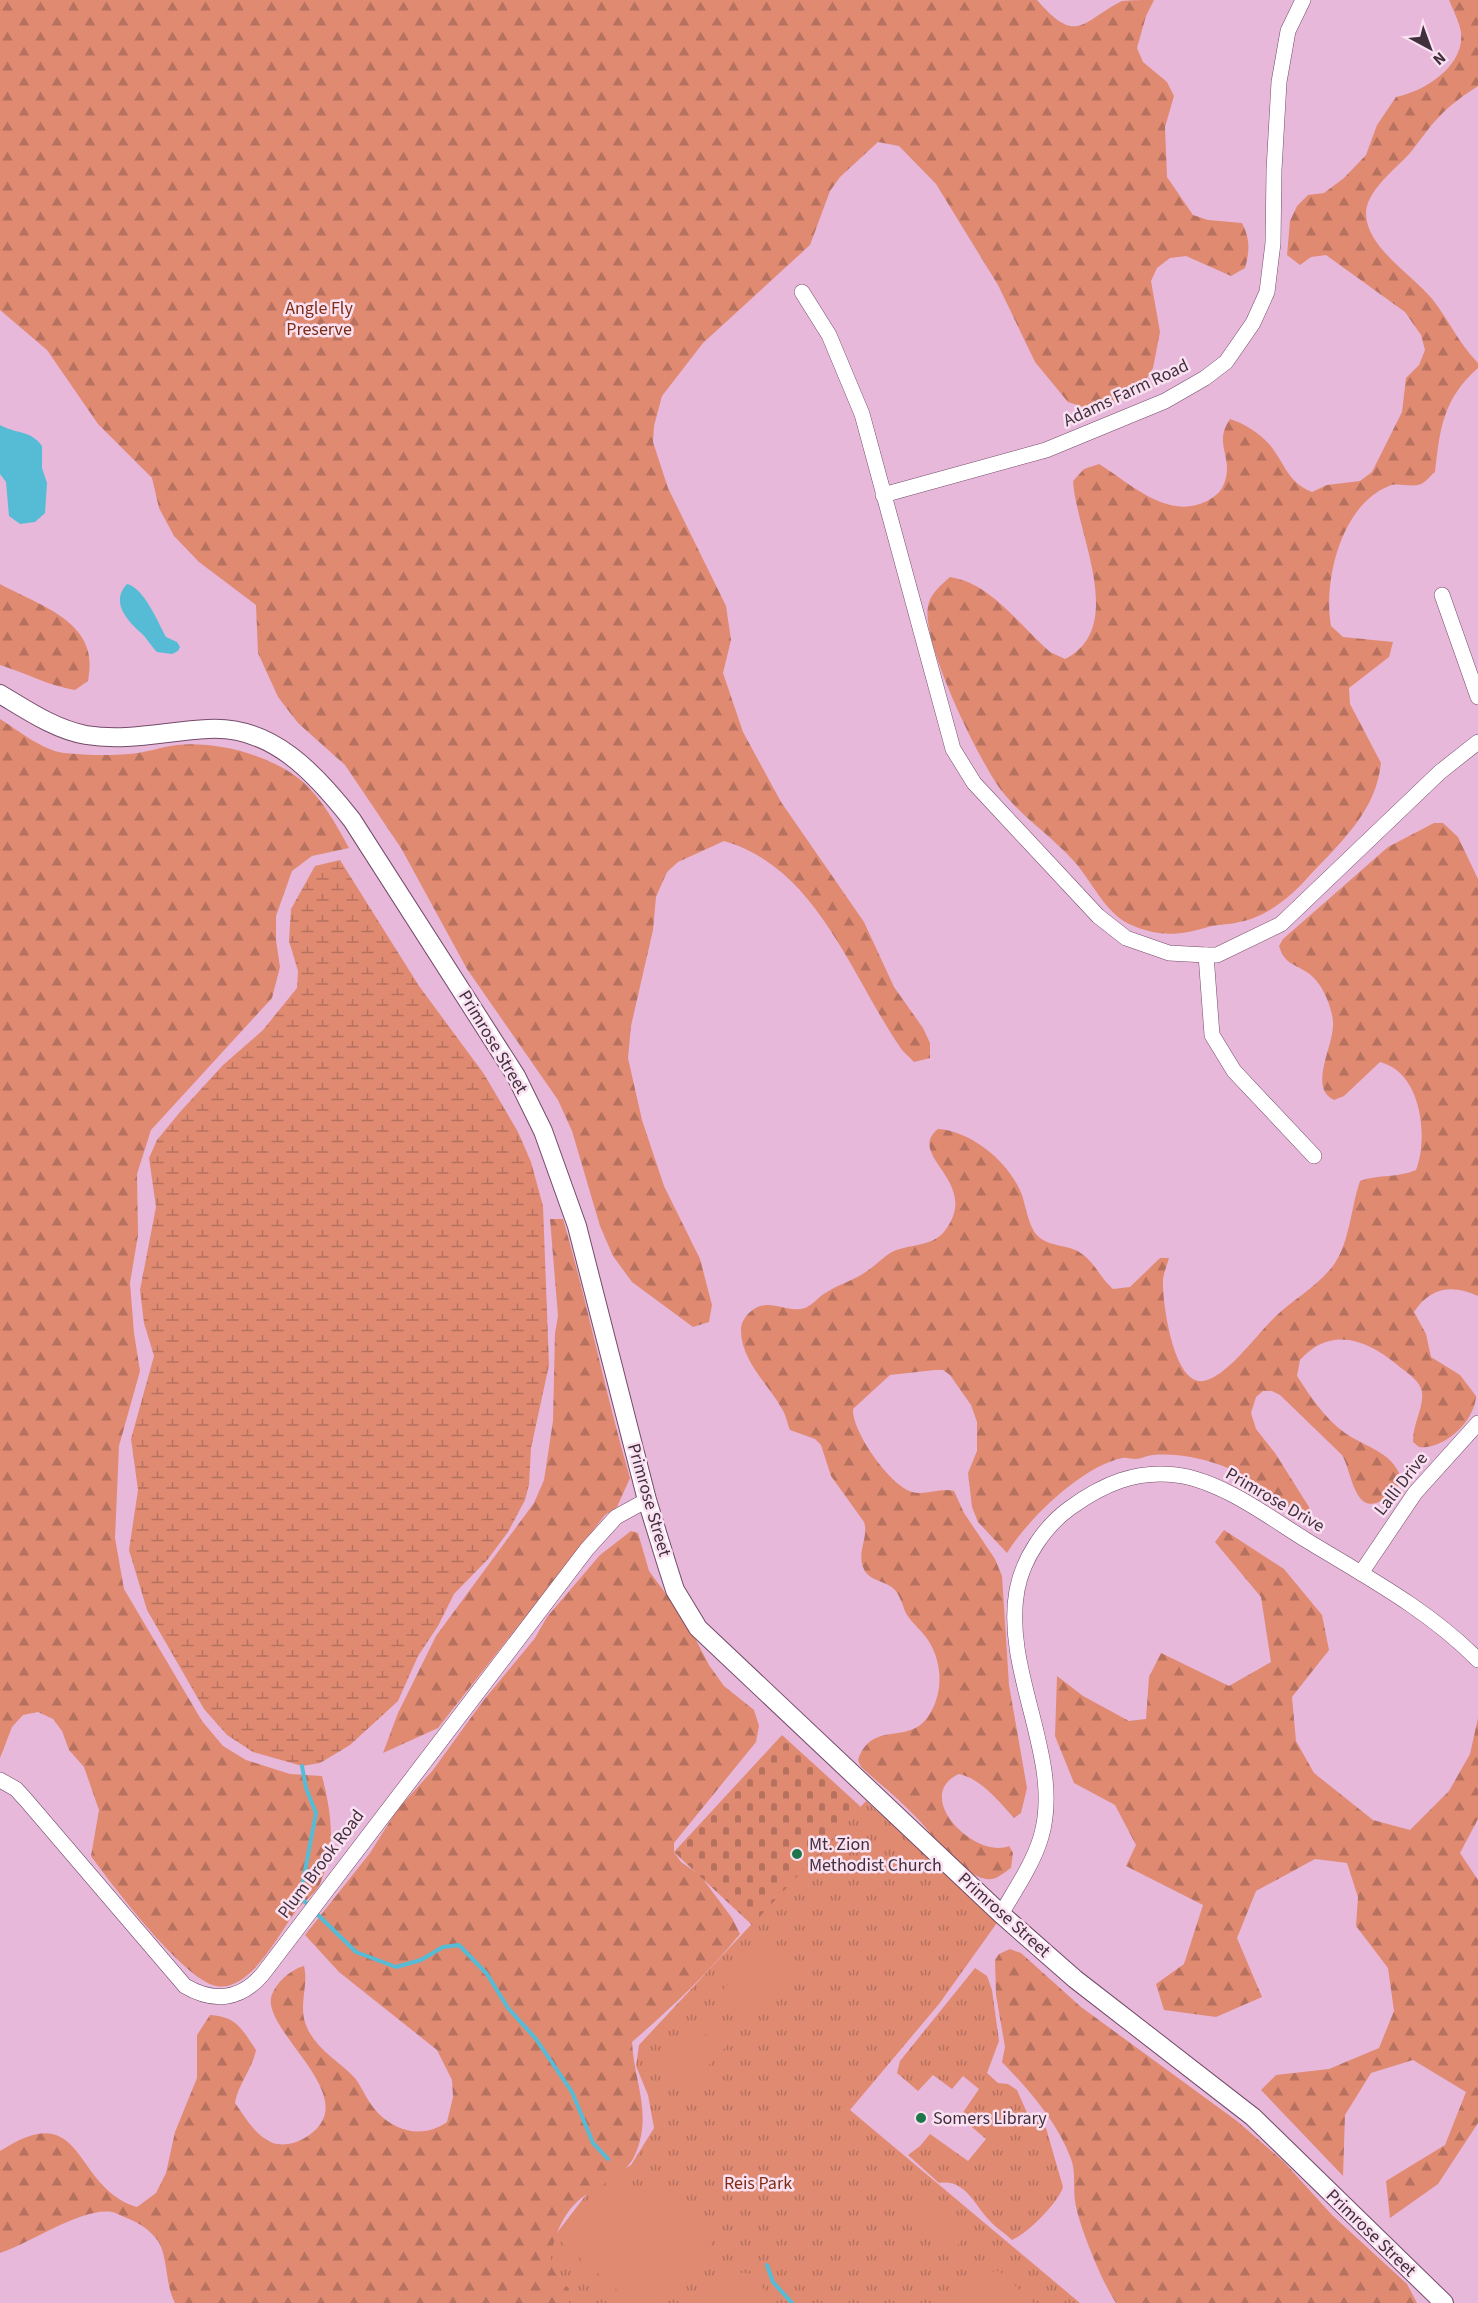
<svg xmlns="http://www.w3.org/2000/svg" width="1478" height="2303" font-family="'Source Sans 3',sans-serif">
	<defs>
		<pattern id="grass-tufts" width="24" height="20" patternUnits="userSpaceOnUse" patternTransform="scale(1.5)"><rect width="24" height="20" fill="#e08a72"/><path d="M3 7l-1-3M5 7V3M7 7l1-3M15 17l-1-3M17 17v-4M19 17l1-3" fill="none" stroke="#b7715f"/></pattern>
		<pattern id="forest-firs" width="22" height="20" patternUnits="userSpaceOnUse" patternTransform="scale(1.5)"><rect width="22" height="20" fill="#e08a72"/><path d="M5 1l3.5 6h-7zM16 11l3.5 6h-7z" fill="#b7715f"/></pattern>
		<pattern id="wetland-marsh" width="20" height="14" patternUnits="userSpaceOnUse" patternTransform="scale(1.5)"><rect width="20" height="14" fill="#e08a72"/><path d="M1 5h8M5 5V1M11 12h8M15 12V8" fill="none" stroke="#b7715f"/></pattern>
		<pattern id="cemetery-stones" width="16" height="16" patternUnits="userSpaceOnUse" patternTransform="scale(1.5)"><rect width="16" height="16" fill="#e08a72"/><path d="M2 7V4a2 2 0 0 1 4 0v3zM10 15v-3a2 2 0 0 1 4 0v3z" fill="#b7715f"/></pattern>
	</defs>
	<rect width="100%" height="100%" fill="#e7b8da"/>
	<g fill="url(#grass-tufts)">
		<polygon points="866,1801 999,1920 939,2004 850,2110 1080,2303 544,2303 546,2247 589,2191 631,2165 654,2128 648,2095 636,2066 639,2045"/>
		<path d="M975 1968 987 1976 992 1990 999 2041 987 2073 998 2083 1008 2084 1017 2090 1028 2115 1046 2128 1063 2187C1059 2202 1027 2234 1012 2240 1005 2233 996 2228 990 2221 974 2205 966 2179 939 2183L908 2155 920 2146 930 2134 968 2161 986 2139 960 2117 979 2089 963 2076 952 2089 933 2075 918 2091 897 2073 900 2061Z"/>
	</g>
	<g fill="url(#forest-firs)">
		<path d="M0 0H1037C1077 46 1081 22 1122 1 1130 0 1146 0 1154 0L1146 16 1137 48 1143 62 1167 82 1174 96 1165 127 1167 177 1193 215 1208 220 1242 223C1250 239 1250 250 1245 268L1231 276 1186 256 1170 258 1157 268 1151 281 1160 332 1153 368 1144 383 1117 402 1083 407 1068 402 1035 362 998 285 936 184 899 146 878 142 840 177 830 191 810 245 703 343 662 396 654 426 653 442 668 488 726 606 731 640 723 673 743 732 781 802 864 922 894 987 923 1028 930 1043V1058L914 1062 902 1050C851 977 818 868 724 841L678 862 667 872 656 897 653 930 631 1026 628 1058 642 1120 664 1186 700 1259 712 1305 709 1322 693 1327 632 1282 613 1256 600 1226 572 1131 558 1100 467 969 401 848 345 765 298 723 278 697 258 653 256 605 199 562 174 536 159 508 152 478 98 424 47 350 0 310Z"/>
		<path d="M1449 0H1478V86C1464 95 1450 105 1439 117 1428 128 1420 141 1410 153 1396 169 1365 191 1366 215 1368 249 1414 276 1433 300 1450 322 1458 342 1478 363V368C1443 399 1440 428 1435 472 1431 475 1426 482 1421 484 1411 488 1398 482 1389 486 1341 505 1323 581 1331 626L1343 637 1393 642 1389 657 1349 688 1350 704 1381 763C1376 811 1342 841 1310 875 1292 896 1267 917 1239 922 1229 925 1218 924 1208 927 1179 936 1158 937 1129 924 1104 912 1091 879 1072 859 1050 835 1021 816 1001 790 978 759 921 642 928 606 930 594 941 585 950 577 991 583 1020 626 1050 652L1065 659C1128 627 1076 533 1073 481L1084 469 1099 464C1130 483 1168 521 1207 501 1216 496 1222 491 1225 481 1233 456 1213 444 1230 419 1245 424 1258 432 1269 444 1286 464 1286 481 1312 492L1327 485 1360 481 1372 472 1402 412 1406 378 1419 365 1425 350 1421 335 1405 312 1326 255 1311 257 1300 265 1287 255 1290 221 1297 206 1308 195 1324 193 1344 178 1366 155 1377 125 1396 97C1425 91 1465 66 1461 32 1459 21 1453 10 1449 0Z"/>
		<path d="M0 584C42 607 101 622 88 681L75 690C49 686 26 673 0 665Z"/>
		<path d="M0 719C19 731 42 750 64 753 84 755 108 756 128 754 145 753 161 747 177 745 217 741 271 755 302 781 322 799 336 824 349 848L312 856 292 871 276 916V940L280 967 272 998 151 1130 137 1174 138 1235 130 1283 134 1333 140 1371 119 1446 115 1538 124 1589 202 1721 223 1746 246 1760 290 1774 322 1776C328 1799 333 1825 330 1849 329 1859 324 1874 320 1884 315 1894 303 1902 296 1911 279 1933 250 1993 216 1986 183 1979 112 1885 91 1856L99 1810 84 1767 69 1750 62 1731 53 1719 38 1712 23 1715 12 1727 0 1758Z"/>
		<path d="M1434 823H1443L1458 837 1478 879V1296C1453 1284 1430 1287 1414 1312L1426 1334 1431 1357 1460 1375 1476 1396C1475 1421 1444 1450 1419 1447L1413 1442C1413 1423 1424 1407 1422 1392 1420 1381 1409 1374 1401 1368 1370 1341 1332 1324 1300 1360L1297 1376C1310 1396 1325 1419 1345 1433 1365 1447 1393 1452 1401 1478 1398 1489 1393 1494 1384 1499 1354 1519 1352 1471 1342 1455L1280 1395 1272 1391H1263L1256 1397 1251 1413 1256 1429 1275 1453 1309 1507 1310 1523C1285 1505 1259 1482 1230 1469 1207 1459 1179 1453 1153 1455 1147 1455 1142 1459 1135 1459 1131 1459 1126 1457 1122 1458 1081 1467 1028 1519 1007 1553L978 1522 972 1507 968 1473 977 1451V1422L971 1405 950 1375 943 1370H935L890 1375 853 1409C852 1432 890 1485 912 1492 926 1496 940 1487 954 1491L964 1513 995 1559 1002 1576 1009 1685 1027 1788 1021 1813 1014 1818C999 1802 982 1779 959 1774 911 1796 975 1860 1009 1846L1013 1853 1011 1868C1003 1873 996 1881 986 1879 956 1872 937 1839 917 1818 900 1800 880 1784 861 1767L858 1760C872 1720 907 1745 927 1718 944 1695 943 1663 928 1640 922 1631 913 1624 907 1615 903 1608 901 1597 895 1590 886 1580 868 1582 863 1567 857 1551 869 1536 864 1522L831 1476 821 1445 815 1439 790 1430C787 1423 786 1415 782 1409 769 1385 740 1360 741 1329 741 1323 745 1317 749 1313 768 1295 784 1314 805 1308 813 1305 819 1296 827 1292 839 1284 855 1280 867 1271 876 1265 883 1257 892 1252 908 1244 930 1247 943 1233 985 1183 904 1156 938 1129 972 1131 1010 1163 1022 1195 1026 1207 1029 1229 1039 1237 1052 1248 1070 1244 1082 1254 1095 1263 1101 1279 1113 1289L1130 1287 1160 1258H1169C1167 1266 1162 1276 1163 1284 1163 1306 1174 1385 1203 1381 1226 1378 1257 1334 1274 1318 1293 1299 1319 1286 1335 1263 1350 1240 1351 1207 1360 1181 1379 1174 1398 1178 1416 1170 1429 1136 1421 1072 1380 1062L1344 1096 1334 1100C1307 1087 1335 1045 1333 1022 1332 1007 1322 982 1308 973 1294 963 1285 965 1279 946L1283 939 1388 847Z"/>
		<path d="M550 1219H563C588 1305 605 1392 630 1478L617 1507 605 1515 438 1728 383 1753 398 1713 436 1636 534 1503 544 1480 553 1421 555 1333 558 1316Z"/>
		<polygon points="1224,1530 1284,1569 1322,1615 1329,1650 1292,1697 1296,1741 1314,1773 1373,1820 1410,1830 1449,1791 1470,1754 1478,1718 1478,1819 1460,1853 1478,1880 1478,2123 1438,2184 1390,2218 1386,2181 1445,2145 1466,2092 1413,2060 1371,2073 1345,2115 1343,2176 1261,2090 1276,2075 1329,2069 1379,2048 1394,2011 1388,1968 1356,1926 1358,1897 1347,1863 1315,1859 1256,1891 1237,1938 1262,1997 1216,2017 1164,2010 1156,1984 1184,1964 1203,1905 1126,1866 1136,1845 1115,1805 1074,1783 1055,1736 1057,1676 1083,1696 1129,1721 1146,1719 1149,1677 1161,1653 1229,1686 1271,1662 1261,1597 1215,1542"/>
		<path d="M631 1531 638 1533 649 1571 686 1621 709 1665 724 1686 754 1710 759 1726 756 1742 674 1843V1852L681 1862 700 1875 732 1918 740 1934C708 1974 671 2008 632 2042 634 2082 653 2114 635 2155 623 2181 593 2185 575 2204 562 2216 550 2245 551 2263 552 2273 563 2282 569 2289V2303H175C165 2285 168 2256 158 2241 150 2230 141 2224 129 2219 124 2217 117 2213 112 2212 82 2207 31 2243 0 2253V2151C86 2095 71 2187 137 2207L156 2193 166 2173 175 2132 197 2078V2035L210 2015C237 2017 241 2028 256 2050 252 2070 238 2084 235 2103 246 2118 255 2136 273 2143 283 2146 294 2144 303 2139 366 2104 278 2044 271 2005 268 1989 290 1969 304 1966 309 1985 298 2005 306 2025 315 2049 338 2060 355 2078 363 2089 368 2103 378 2113 398 2133 424 2138 447 2122L453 2097 452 2080 437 2050 339 1972 305 1935 370 1853 397 1810 433 1770 483 1701 535 1638 547 1617 600 1555Z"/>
		<path d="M1010 1949 1021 1953 1081 2007 1237 2121 1284 2162 1332 2215 1407 2284 1417 2303H1116C1103 2284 1078 2224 1075 2201 1073 2187 1076 2172 1071 2159 1058 2123 1029 2090 1002 2062L1005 2047 996 1995 995 1960 999 1954Z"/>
	</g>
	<polygon fill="url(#wetland-marsh)" points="340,860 419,986 484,1074 518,1132 531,1162 543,1206 549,1365 531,1448 529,1485 525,1500 508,1532 488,1559 454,1594 438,1626 418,1656 398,1701 350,1745 320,1763 302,1766 253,1752 227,1735 204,1709 147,1610 129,1550 138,1490 131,1439 154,1356 144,1323 140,1290 156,1207 149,1158 157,1140 180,1112 223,1065 263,1030 297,988 298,971 289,941 291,909 315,866"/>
	<polygon fill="url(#cemetery-stones)" points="782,1735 861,1807 752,1925 674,1852"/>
	<g fill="#e08a72">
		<polygon points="763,1945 794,1972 781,1986 750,1959"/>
		<polygon points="746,1963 777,1990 764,2004 733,1977"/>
		<polygon points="730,1982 760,2009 747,2023 717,1996"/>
		<polygon points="705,2008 736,2036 723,2050 693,2023"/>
		<polygon points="688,2027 719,2054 706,2068 676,2041"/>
		<polygon points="672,2046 703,2073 690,2087 660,2060"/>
		<polygon points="631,2185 665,2195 719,2235 658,2303 632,2303 560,2241 585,2206"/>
		<polygon points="927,2196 948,2213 926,2238 905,2221"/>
		<polygon points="949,2214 969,2231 948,2257 927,2239"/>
		<polygon points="724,2271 753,2274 774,2303 695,2303"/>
		<polygon points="999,2271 1034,2303 947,2303 971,2274"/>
	</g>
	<g fill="#56bcd6">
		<path d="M0 425C16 434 31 430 42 446V468L47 483 45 513 35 522 20 524 9 516 6 482 0 474Z"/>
		<path d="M127 584C144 588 158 622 166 637L177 642 180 647 178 651 172 654 157 652C151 646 147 638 141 633 127 620 110 602 127 584Z"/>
	</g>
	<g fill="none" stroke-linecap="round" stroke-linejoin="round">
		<g stroke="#56bcd6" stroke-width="4">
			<polyline points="302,1766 306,1788 316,1813 300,1897 310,1907"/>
			<polyline points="315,1912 356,1952 396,1967 421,1960 443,1947 459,1945 487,1974 508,2008 536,2039 572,2092 593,2143 608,2159"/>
			<polyline points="767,2265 773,2282 792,2303"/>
		</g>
		<defs>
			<g id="minor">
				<polyline points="802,292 829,335 862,414 953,749 974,783 1098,916 1126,938 1169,953 1206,955 1217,955 1281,924 1440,772 1478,742"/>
				<polyline points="883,495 1046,450 1165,401 1205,378 1226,362 1253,323 1267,292 1273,243 1274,170 1279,82 1288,31 1303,0"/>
				<polyline points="1442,595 1478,697"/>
				<polyline points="1206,955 1212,1035 1234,1071 1314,1156"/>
				<polyline points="1361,1573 1415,1493 1478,1423"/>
				<path d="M0 1780 16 1789 26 1800 185 1986C214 2003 240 2000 262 1975L587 1549 616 1517 647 1500"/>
				<path d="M1001 1914C1015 1890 1033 1864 1041 1837 1064 1759 1002 1672 1017 1590 1023 1558 1045 1526 1070 1508 1103 1484 1136 1470 1176 1475 1220 1480 1269 1517 1306 1540 1365 1576 1429 1610 1478 1660"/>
			</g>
			<path id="major" d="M0 694C27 710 54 729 86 735 127 742 167 731 208 729 272 725 316 774 352 820L516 1076 543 1131 577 1226 647 1500 667 1565 675 1590 698 1628 1001 1914 1075 1979 1253 2117 1444 2303"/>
		</defs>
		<use href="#minor" stroke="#744b69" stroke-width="16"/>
		<use href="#major" stroke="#744b69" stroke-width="20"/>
		<use href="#minor" stroke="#fff" stroke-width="15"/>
		<use href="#major" stroke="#fff" stroke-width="18"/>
	</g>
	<g fill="#1e774b" stroke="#fae1f2" stroke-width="2">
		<circle cx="797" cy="1854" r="6"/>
		<circle cx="921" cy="2118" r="6"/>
	</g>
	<g text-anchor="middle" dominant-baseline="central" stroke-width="5" stroke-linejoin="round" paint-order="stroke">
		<g font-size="18" fill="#7e2c13" stroke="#fae1f2">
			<text x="319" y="308">Angle Fly<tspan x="319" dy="21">Preserve</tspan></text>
			<text x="758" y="2183">Reis Park</text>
		</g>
		<g font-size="18" fill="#422f3c" stroke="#fae1f2">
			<text transform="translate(1126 393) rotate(-25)">Adams Farm Road</text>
			<text transform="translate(493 1042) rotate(59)">Primrose Street</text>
			<text transform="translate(1401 1484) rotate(-52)">Lalli Drive</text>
			<text transform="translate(649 1500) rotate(74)">Primrose Street</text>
			<text transform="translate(1275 1500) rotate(30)">Primrose Drive</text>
			<text transform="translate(321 1864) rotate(-53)">Plum Brook Road</text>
			<text transform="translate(1004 1915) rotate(42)">Primrose Street</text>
			<text transform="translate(1371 2233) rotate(44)">Primrose Street</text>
		</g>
		<g font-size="18" fill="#422f3c" stroke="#fae1f2" text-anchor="start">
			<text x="809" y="1844">Mt. Zion<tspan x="809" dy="21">Methodist Church</tspan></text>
			<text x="933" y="2118">Somers Library</text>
		</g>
	</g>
	<g transform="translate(1430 48) rotate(139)" stroke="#fae1f2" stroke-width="4.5" paint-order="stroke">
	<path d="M0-4.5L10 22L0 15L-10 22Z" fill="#422f3c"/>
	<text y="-9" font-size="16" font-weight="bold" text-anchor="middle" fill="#422f3c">N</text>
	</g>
</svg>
